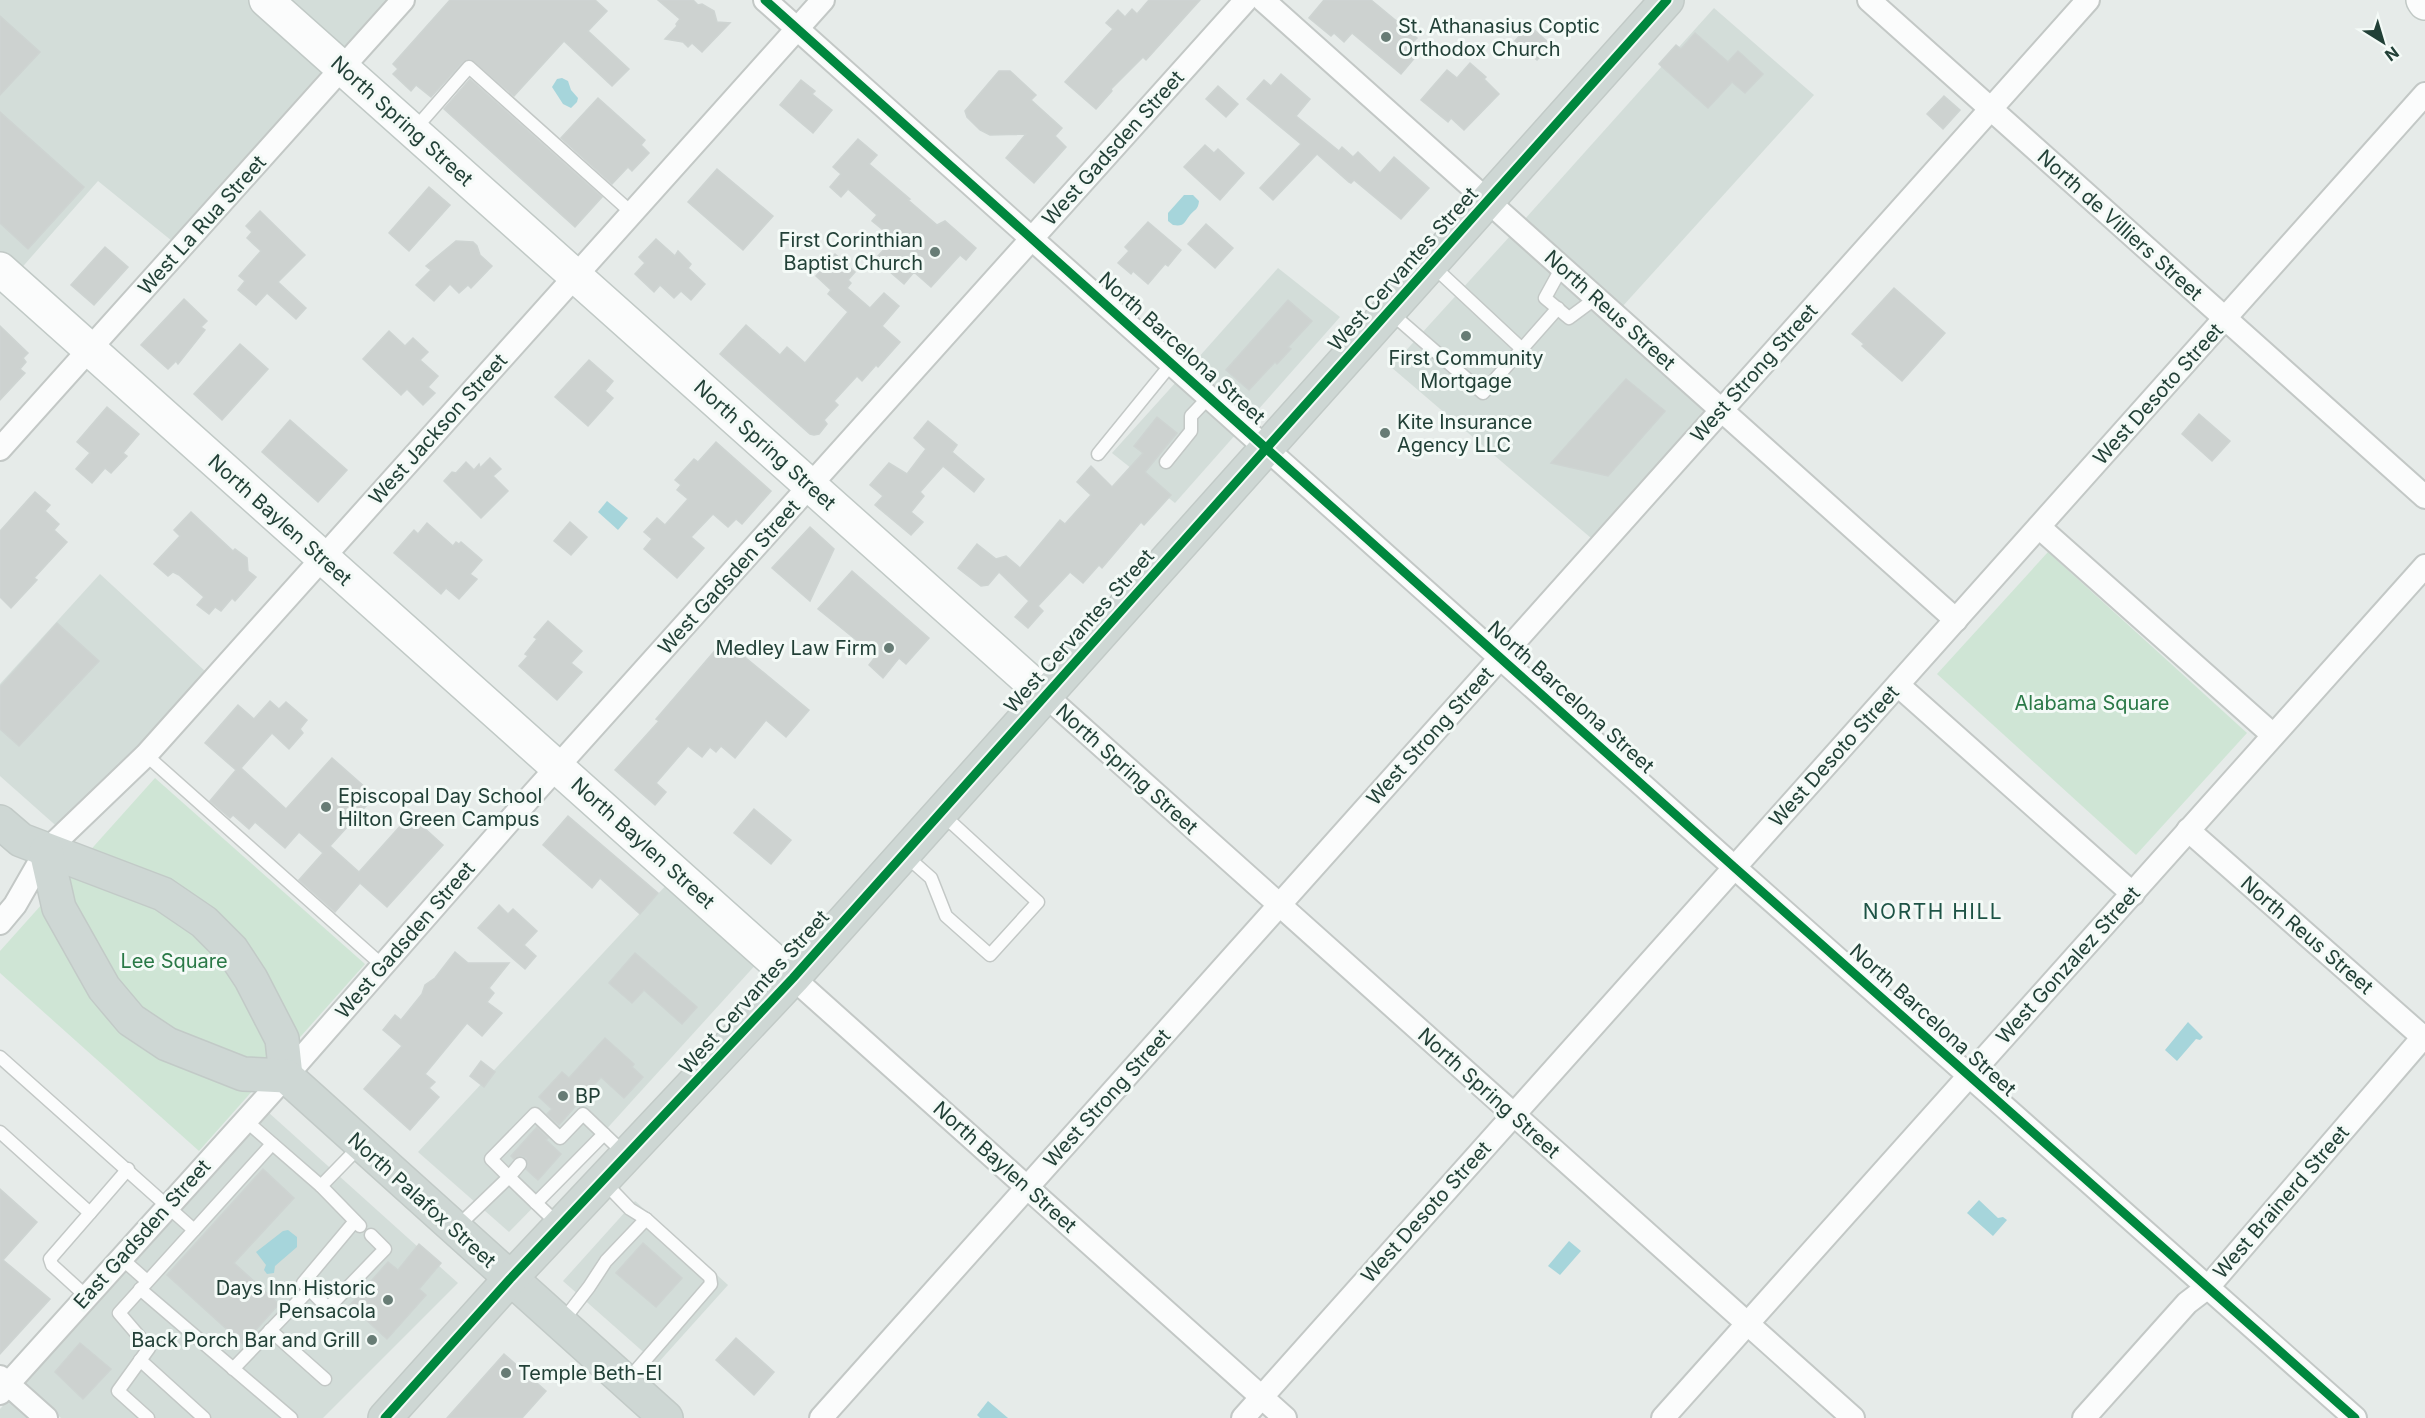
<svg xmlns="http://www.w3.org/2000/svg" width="2425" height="1418" font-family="Inter,sans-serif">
	<rect width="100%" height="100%" fill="#e6ebe9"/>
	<g fill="#d3ddd9">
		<polygon points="0,0 251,0 327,68 172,241 98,181 18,272 0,256"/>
		<polygon points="281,0 388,0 340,53"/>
		<polygon points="1714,8 1814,95 1622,307 1524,220"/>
		<polygon points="1511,235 1707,410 1591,538 1391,367"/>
		<polygon points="1278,268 1340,317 1249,420 1190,367"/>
		<polygon points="1177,381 1236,434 1175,503 1112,453"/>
		<polygon points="100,574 206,672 62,831 0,776 0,684"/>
		<polygon points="670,881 759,961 563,1177 509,1232 418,1152"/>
		<polygon points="268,1112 458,1283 323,1418 61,1418 23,1384"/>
		<polygon points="635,1201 728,1285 657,1364 563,1281"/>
		<polygon points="9,1399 31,1418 0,1418 0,1409"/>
	</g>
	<g fill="#cfe5d5">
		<polygon points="2048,552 2247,733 2136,855 1937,674"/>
		<polygon points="155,778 365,964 199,1151 0,973 0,951"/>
	</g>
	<g fill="#a6d5db">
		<polygon points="562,78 568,81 571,90 578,98 577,102 571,108 563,104 552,87 557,79"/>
		<path d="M1184 195H1193L1199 201C1198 210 1195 209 1190 215 1184 222 1185 227 1173 225L1168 221V213Z"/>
		<polygon points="607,501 628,518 618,530 598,512"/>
		<polygon points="2188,1022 2203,1037 2200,1040 2196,1039 2177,1061 2165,1050"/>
		<polygon points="1979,1200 1998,1218 2003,1217 2007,1220 1993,1236 1967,1213"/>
		<polygon points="288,1230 297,1237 297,1247 275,1266 274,1273 267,1274 264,1270 266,1265 256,1252 283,1231"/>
		<polygon points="1569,1241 1581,1251 1560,1275 1548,1266"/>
		<polygon points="988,1401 1008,1418 980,1418 977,1415"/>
	</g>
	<g fill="#cdd2d0" stroke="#ced4d2" stroke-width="1.5">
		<polygon points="450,0 595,0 607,11 588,31 629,69 612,86 564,41 514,96 470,59 463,62 431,97 416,85 411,91 393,74 398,69 393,64"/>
		<polygon points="658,0 693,0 698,5 702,4 714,11 717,22 730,23 702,52 692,43 688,47 683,42 665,39 677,26 676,24 680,19"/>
		<polygon points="1149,0 1200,0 1146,60 1143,57 1111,89 1112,91 1096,109 1065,82 1113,29 1106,23 1118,10 1125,17 1132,9 1137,14"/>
		<polygon points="1324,0 1371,0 1417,38 1413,42 1422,49 1401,74 1352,33 1344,42 1334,33 1331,36 1309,18"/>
		<polygon points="0,16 40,52 0,95"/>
		<polygon points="1529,25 1551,45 1537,60 1515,41"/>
		<polygon points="1695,33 1728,62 1738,51 1763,74 1745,93 1732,82 1708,108 1659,64 1676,45 1681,49"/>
		<polygon points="1470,63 1486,77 1484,79 1499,94 1464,130 1451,118 1448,122 1421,100 1447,70 1457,78"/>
		<polygon points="999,71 1010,71 1036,95 1031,100 1062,128 1055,136 1066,147 1034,183 1006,158 1026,134 990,135 980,130 967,117 965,111"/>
		<polygon points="1281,74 1310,99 1296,116 1339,151 1342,147 1353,157 1358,152 1380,173 1394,157 1429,188 1401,219 1354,180 1351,183 1349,182 1317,154 1273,200 1260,188 1301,144 1247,99 1264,80 1271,86"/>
		<polygon points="470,79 602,197 575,227 444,109"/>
		<polygon points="801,80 815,91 812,94 832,110 813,133 780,105"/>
		<polygon points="1218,86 1238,104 1226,117 1206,99"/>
		<polygon points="1944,96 1960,110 1943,129 1927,114"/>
		<polygon points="598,98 645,140 641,145 649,153 632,171 628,167 612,184 561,138"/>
		<polygon points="0,112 84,187 28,249 0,223"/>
		<polygon points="858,139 877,155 869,164 910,199 908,200 937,225 945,221 976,248 966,260 960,255 931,287 914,272 904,284 875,259 894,239 872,221 877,215 848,189 841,197 830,187 841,174 833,167"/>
		<polygon points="1205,145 1214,153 1218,149 1244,173 1220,200 1184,167"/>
		<polygon points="717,169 773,216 743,250 688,202"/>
		<polygon points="429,187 450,205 409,251 389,233"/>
		<polygon points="260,211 305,255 278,282 306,308 296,319 267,293 256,305 238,290 245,281 239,276 261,251 247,238 252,232 246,226"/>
		<polygon points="1148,222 1181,250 1168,266 1165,264 1148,284 1133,271 1131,274 1118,263 1129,251 1125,247"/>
		<polygon points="1206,224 1233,248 1215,268 1188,244"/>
		<polygon points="656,239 675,256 678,251 691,264 688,268 705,284 691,300 681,291 674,298 660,285 654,292 635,274 645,263 639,257"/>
		<polygon points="456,241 473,242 477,246 480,255 492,266 471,288 468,285 459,293 450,284 434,301 416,285 431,270 426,266"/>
		<polygon points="105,247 128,267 94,305 71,285"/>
		<polygon points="835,254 855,272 848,280 851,283 847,288 870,308 884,293 899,306 882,326 900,342 878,367 876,365 862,381 857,376 834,401 838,405 824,420 827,424 819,434 814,435 810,434 720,354 746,325 780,355 787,347 805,363 848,312 828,294 831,290 816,276"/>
		<polygon points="1894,288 1945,333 1902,381 1862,346 1864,344 1852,334"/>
		<polygon points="184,299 207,321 201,327 205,330 178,364 176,361 168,369 141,345"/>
		<polygon points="1288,300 1312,321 1288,347 1291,349 1277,364 1275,362 1249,390 1226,370"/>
		<polygon points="0,326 28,353 23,358 26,362 20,369 25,373 0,400"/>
		<polygon points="389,331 405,346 413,338 428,352 420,360 438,376 428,387 435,393 423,405 407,389 401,395 363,359"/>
		<polygon points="240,344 268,369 222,420 194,394"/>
		<polygon points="589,360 613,381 605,391 613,398 588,426 555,397"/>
		<polygon points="1626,379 1665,411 1608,476 1551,463"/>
		<polygon points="107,407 139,434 123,453 127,456 111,473 105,468 92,483 76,469 90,453 77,442"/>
		<polygon points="2199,414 2230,441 2212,461 2182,434"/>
		<polygon points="1157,417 1177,433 1145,472 1171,495 1144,525 1141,522 1102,568 1099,565 1083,583 1070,572 1038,606 1043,611 1028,628 1015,617 1029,601 999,572 988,585 981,586 958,568 977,544 996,559 1006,556 1020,568 1060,520 1065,524 1091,495 1077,482 1091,466 1112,487 1143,453 1134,446"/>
		<polygon points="290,420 347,470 318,502 262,452"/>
		<polygon points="928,421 957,445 952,452 984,479 974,492 943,466 920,492 924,496 911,512 923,522 911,535 875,505 883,496 870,485 889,463 907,474 926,449 914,438"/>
		<polygon points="716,442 771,491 742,524 736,519 728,527 713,514 691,537 704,548 677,578 644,549 652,539 644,532 657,518 665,525 688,499 677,490 681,485 675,480 694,459 698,462"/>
		<polygon points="490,458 501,469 493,476 508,491 481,518 444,481 452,472 456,473 466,462 474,470 479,464 480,468"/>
		<polygon points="35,492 50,505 45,511 59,524 54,530 67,542 34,578 37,580 11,608 0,597 0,531"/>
		<polygon points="191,512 233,551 235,549 247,558 248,571 256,577 235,601 232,598 221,611 215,607 209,614 197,605 204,597 179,575 173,572 168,576 154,564 180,536 174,530"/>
		<polygon points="570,522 587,537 571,555 554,541"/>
		<polygon points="427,523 453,546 456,542 459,544 461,542 482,560 470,574 477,579 459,599 446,588 441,594 394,553 414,530 418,534"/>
		<polygon points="810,527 834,549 810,601 772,568"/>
		<polygon points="852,571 929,638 906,664 899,658 883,678 869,665 876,656 818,609"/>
		<polygon points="548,621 582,651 571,663 582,672 557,700 519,666 528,656 525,654 537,639 534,637"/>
		<polygon points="57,623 99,661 19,746 0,729 0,687"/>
		<polygon points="724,640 809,710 786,737 766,720 735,758 721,746 716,752 710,747 702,757 688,746 656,783 666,792 655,805 615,770 659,721 656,719"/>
		<polygon points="270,701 279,709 286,702 307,720 300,729 303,733 289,749 272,733 241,768 286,809 332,758 375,796 330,846 359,872 410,815 443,845 387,907 360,883 335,912 299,880 323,853 299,832 285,848 255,822 249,829 233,815 230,818 210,801 236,770 205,743 238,705 254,719"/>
		<polygon points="754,809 791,840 771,864 734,833"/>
		<polygon points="568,816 658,893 640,914 600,878 592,888 543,845"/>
		<polygon points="499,905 508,914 513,909 537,931 524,945 536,956 525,969 478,928"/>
		<polygon points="455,952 468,963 509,963 489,988 494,993 487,1002 502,1013 482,1036 467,1023 425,1074 435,1082 429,1088 439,1097 410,1130 364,1089 402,1046 383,1030 395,1015 401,1020 422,994 425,985 435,978"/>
		<polygon points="635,953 697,1007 682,1024 644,990 632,1003 609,983"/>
		<polygon points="605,1038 634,1064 632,1067 643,1077 624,1098 601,1077 559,1125 547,1114 552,1109 539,1097 562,1072 569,1078"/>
		<polygon points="481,1061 495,1072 484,1087 470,1076"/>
		<polygon points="537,1127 548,1138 546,1140 561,1154 538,1180 526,1169 528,1165 526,1158 521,1156 514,1159 511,1156"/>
		<polygon points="263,1169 294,1198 234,1263 279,1304 243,1344 167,1275"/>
		<polygon points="0,1189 37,1222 3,1260 50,1299 0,1354"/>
		<polygon points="643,1243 682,1278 656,1307 616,1273"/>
		<polygon points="419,1244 441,1263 419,1289 426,1295 387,1339 350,1305 388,1262 398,1270"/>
		<polygon points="736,1338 774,1372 754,1395 716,1360"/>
		<polygon points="80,1343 111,1369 83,1399 55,1372"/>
		<polygon points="504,1354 546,1391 522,1418 447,1418"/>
	</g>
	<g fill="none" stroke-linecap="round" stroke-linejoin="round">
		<defs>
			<g id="lane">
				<polyline points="414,130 469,67 632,213"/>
				<polyline points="1433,266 1522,349"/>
				<polyline points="1562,267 1545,298 1569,318 1596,298"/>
				<polyline points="1390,312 1483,393 1558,308"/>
				<polyline points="1098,454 1172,363"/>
				<polyline points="1166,462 1191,431 1191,416 1209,397"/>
				<polyline points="146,755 382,965"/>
				<polyline points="905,855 931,878 946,916 990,955 1038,902 941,813"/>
				<polyline points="0,1057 194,1230"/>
				<polyline points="245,1120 321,1186 361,1145"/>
				<polyline points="0,1132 90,1213 128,1169"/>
				<polyline points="520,1164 509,1177 536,1203 604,1134"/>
				<polyline points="603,1181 630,1209 646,1219 710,1277 711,1284 627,1381"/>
				<polyline points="321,1186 360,1226"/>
				<polyline points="536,1203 559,1225"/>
				<polyline points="355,1221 303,1283 328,1308 385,1249 371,1235"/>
				<polyline points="456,1228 509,1177 491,1159 535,1114 560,1138 583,1114 626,1155"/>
				<polyline points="121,1258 147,1281"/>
				<polyline points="140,1289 291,1418"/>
				<polyline points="86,1296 52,1265 50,1259 90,1213"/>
				<polyline points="562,1322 589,1287 606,1261 646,1219"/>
				<polyline points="270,1330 325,1379"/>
				<polyline points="140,1360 204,1418"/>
				<polyline points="233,1369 309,1290"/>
				<polyline points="148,1418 118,1391 149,1348 119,1313 272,1144"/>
			</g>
			<g id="street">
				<polyline points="765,0 1734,867 2355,1418"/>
				<polyline points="1263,0 1956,620"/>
				<polyline points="1869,0 2425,497"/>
				<polyline points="0,449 403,0"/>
				<polyline points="2039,527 2273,735"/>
				<polyline points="1898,685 2133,894"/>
				<polyline points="1045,695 1853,1418"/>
				<polyline points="2188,830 2425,1039"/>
				<polyline points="0,923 15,905 46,851 146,755 823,0"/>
				<polyline points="793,978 1285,1418"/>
				<polyline points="0,1377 46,1418"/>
				<polyline points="0,1393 286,1076 533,794 1246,0"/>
				<polyline points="821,1418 2088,0"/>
				<polyline points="1243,1418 2425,94"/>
				<polyline points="1663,1418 2425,566"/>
				<polyline points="2084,1418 2187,1303 2208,1287 2425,1035"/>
			</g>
			<g id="secondary">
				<polyline points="266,0 1045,695"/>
				<polyline points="2423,0 2425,3"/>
				<polyline points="0,269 793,978"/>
			</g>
			<g id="primary">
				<polyline points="0,822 21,840 163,894 204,922 232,950 251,979 282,1039 286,1076"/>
				<polyline points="46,851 59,908 104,988 131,1020 167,1044 243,1074 286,1076 666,1418"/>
				<polyline points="385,1418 510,1279 793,978 1667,0"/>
			</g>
		</defs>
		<use href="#lane" stroke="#c3c8c6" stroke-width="15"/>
		<use href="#street" stroke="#c3c8c6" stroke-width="26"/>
		<use href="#secondary" stroke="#c1c9c6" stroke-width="36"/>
		<use href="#primary" stroke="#c2cac7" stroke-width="36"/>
		<use href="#lane" stroke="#fbfcfc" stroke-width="12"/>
		<use href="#street" stroke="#fbfcfc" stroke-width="22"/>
		<use href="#secondary" stroke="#fbfcfc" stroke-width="33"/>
		<use href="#primary" stroke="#ced7d4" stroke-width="33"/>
		<defs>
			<g id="cycleway">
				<polyline points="765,0 1734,867 2355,1418"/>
				<polyline points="385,1418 510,1279 793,978 1667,0"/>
			</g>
		</defs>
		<use href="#cycleway" stroke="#f4faf7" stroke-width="13"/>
		<use href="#cycleway" stroke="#00873e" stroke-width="9"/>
	</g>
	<g fill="#677c75" stroke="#f4faf7" stroke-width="2">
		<circle cx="1386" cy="37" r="6"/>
		<circle cx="935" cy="252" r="6"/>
		<circle cx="1466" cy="336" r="6"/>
		<circle cx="1385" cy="433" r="6"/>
		<circle cx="889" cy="648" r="6"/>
		<circle cx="326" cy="807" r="6"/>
		<circle cx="563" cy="1096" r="6"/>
		<circle cx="388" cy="1300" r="6"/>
		<circle cx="372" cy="1340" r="6"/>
		<circle cx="506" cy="1373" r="6"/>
	</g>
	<g text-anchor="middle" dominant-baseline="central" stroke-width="6" stroke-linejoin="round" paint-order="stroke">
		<g font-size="20" fill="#224037" stroke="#f4faf7" text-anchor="start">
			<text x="1398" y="26">St. Athanasius Coptic<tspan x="1398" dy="23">Orthodox Church</tspan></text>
			<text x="923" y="240" text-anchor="end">First Corinthian<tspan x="923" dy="23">Baptist Church</tspan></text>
			<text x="1466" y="358" text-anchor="middle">First Community<tspan x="1466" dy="23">Mortgage</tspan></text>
			<text x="1397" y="422">Kite Insurance<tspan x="1397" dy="23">Agency LLC</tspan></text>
			<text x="877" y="648" text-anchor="end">Medley Law Firm</text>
			<text x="338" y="796">Episcopal Day School<tspan x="338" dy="23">Hilton Green Campus</tspan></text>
			<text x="575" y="1096">BP</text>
			<text x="376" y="1288" text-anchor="end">Days Inn Historic<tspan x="376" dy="23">Pensacola</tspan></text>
			<text x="360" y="1340" text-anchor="end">Back Porch Bar and Grill</text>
			<text x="518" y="1373">Temple Beth-El</text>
		</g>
		<g font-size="20" fill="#224037" stroke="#f4faf7">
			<text transform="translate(402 121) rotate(42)">North Spring Street</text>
			<text transform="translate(1113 148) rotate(-48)">West Gadsden Street</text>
			<text transform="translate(202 225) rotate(-48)">West La Rua Street</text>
			<text transform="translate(2120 225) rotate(42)">North de Villiers Street</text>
			<text transform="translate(1403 269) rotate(-48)">West Cervantes Street</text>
			<text transform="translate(1610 310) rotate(42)">North Reus Street</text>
			<text transform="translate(1182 348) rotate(42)">North Barcelona Street</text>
			<text transform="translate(1754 373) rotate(-48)">West Strong Street</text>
			<text transform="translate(2158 394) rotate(-48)">West Desoto Street</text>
			<text transform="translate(438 429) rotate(-48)">West Jackson Street</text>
			<text transform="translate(765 445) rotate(42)">North Spring Street</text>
			<text transform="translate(280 520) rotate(42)">North Baylen Street</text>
			<text transform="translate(729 577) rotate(-48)">West Gadsden Street</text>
			<text transform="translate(1079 631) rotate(-48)">West Cervantes Street</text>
			<text transform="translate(1571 697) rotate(42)">North Barcelona Street</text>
			<text transform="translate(1430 736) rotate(-48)">West Strong Street</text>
			<text transform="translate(1834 756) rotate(-48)">West Desoto Street</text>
			<text transform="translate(1127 769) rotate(42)">North Spring Street</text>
			<text transform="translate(643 843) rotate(42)">North Baylen Street</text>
			<text transform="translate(2307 935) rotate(41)">North Reus Street</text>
			<text transform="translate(405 940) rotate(-49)">West Gadsden Street</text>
			<text transform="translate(2068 965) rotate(-48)">West Gonzalez Street</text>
			<text transform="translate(754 992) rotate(-48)">West Cervantes Street</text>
			<text transform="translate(1933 1020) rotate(42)">North Barcelona Street</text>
			<text transform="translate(1489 1093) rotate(42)">North Spring Street</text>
			<text transform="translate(1107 1098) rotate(-48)">West Strong Street</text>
			<text transform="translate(1005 1167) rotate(42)">North Baylen Street</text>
			<text transform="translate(422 1200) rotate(42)">North Palafox Street</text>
			<text transform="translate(2281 1202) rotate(-49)">West Brainerd Street</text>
			<text transform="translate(1426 1212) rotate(-48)">West Desoto Street</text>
			<text transform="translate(142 1234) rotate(-48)">East Gadsden Street</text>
		</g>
		<g font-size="20" fill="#2a7947" stroke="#f4faf7">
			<text x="2092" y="703">Alabama Square</text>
			<text x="174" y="961">Lee Square</text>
		</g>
		<g font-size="21" letter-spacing="1.5" fill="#1d5345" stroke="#f4faf7">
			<text x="1933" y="911">NORTH HILL</text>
		</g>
	</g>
	<g transform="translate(2383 42) rotate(143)" stroke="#f4faf7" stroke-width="4.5" paint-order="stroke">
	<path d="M0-4.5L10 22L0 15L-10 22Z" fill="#224037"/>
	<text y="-9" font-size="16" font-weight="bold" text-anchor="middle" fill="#224037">N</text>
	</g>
</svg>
